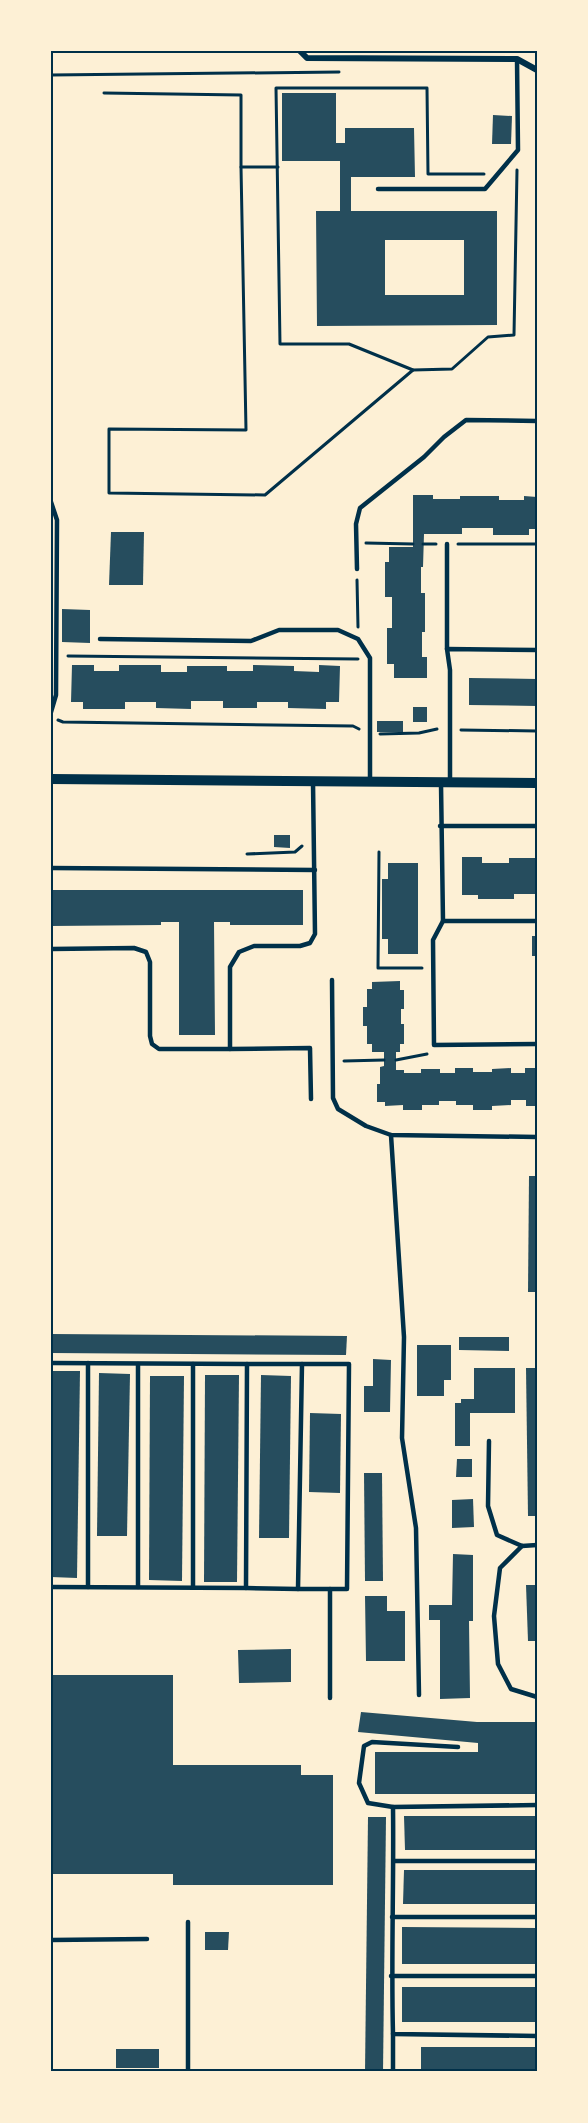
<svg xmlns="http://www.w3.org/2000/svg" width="588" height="2123" font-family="'Fira Sans Condensed',sans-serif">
	<rect width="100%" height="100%" fill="#fdf0d5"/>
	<g fill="#264d5e" fill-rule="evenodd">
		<path d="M282 93H336V143H345V128H414L415 177H351V211H497V325L317 326 316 211H340V161H282ZM385 240H464V295H385Z"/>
		<polygon points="493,115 512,116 511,144 492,144"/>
		<polygon points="413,495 433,495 433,499 460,499 460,496 499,496 499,500 524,500 524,496 537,497 537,529 529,529 529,535 493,535 493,528 462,528 462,534 424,534 423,567 421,567 421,593 425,593 425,632 422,632 422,657 427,657 427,678 394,678 394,664 387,664 387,628 392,628 392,597 385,597 385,562 389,562 389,547 413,547"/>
		<polygon points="111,532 144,532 143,585 109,585"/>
		<polygon points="62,609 90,610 90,643 62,642"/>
		<polygon points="72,665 94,665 94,671 119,671 119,665 161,665 161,672 187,672 187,666 227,666 227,671 253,671 253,665 294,666 294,671 319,672 319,665 340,666 339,702 326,702 326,709 288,708 288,702 257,702 257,708 223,708 223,701 191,701 191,709 156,708 156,702 125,702 125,709 83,709 83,702 71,702"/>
		<polygon points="469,678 537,679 537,706 469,705"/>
		<rect x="413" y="707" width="14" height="15"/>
		<rect x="377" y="721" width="26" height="11"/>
		<polygon points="274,835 290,835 290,848 274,847"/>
		<polygon points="462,857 482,857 482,863 509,863 509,858 537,858 537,894 514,894 514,899 478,899 478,895 462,895"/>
		<polygon points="388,863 418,863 418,954 388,954 388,939 382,939 382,879 388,879"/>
		<polygon points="51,890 303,890 303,925 230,925 230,922 214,922 215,1035 179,1035 179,922 161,922 161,925 51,926"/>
		<rect x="532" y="936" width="5" height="20"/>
		<polygon points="400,981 400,990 404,990 404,1009 401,1009 401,1024 404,1024 404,1044 400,1044 400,1052 396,1052 396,1070 404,1070 404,1073 421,1073 421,1069 440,1069 440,1073 455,1073 455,1068 473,1068 473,1072 492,1072 492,1069 511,1068 511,1073 525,1073 525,1068 537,1068 537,1106 526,1106 526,1100 511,1100 511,1105 492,1106 492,1110 473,1110 473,1105 456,1105 456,1101 439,1101 439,1105 422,1105 422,1110 403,1110 403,1105 385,1106 385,1102 377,1102 377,1084 380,1084 380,1067 384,1066 384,1052 372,1052 372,1044 367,1044 367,1026 363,1026 363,1007 367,1007 367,989 372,989 372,982"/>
		<polygon points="529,1176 537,1176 537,1292 528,1292"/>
		<polygon points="51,1334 347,1336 346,1355 51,1353"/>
		<polygon points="459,1337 509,1337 509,1351 459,1350"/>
		<polygon points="417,1345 451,1345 451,1380 444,1380 444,1396 417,1396"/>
		<polygon points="373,1359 391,1360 390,1412 364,1412 364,1386 373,1386"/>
		<polygon points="474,1368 515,1368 515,1413 470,1413 470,1446 455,1446 455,1403 461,1403 461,1399 474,1399"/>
		<polygon points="526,1368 537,1368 537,1516 528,1516"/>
		<polygon points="51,1371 80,1371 77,1578 51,1577"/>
		<polygon points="99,1373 130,1374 127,1536 97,1536"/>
		<polygon points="205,1375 239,1375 237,1582 204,1582"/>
		<polygon points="261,1375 291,1376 289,1538 259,1538"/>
		<polygon points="150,1376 184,1376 182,1581 149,1580"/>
		<polygon points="310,1413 341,1414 340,1493 309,1492"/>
		<polygon points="457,1459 472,1459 472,1477 456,1477"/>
		<polygon points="364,1473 382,1473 383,1581 365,1581"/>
		<polygon points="473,1499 474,1527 452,1528 452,1500"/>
		<polygon points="453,1554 473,1555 473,1621 469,1621 470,1698 440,1699 440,1620 429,1620 429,1605 452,1605"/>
		<polygon points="526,1585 537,1585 537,1641 528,1641"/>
		<polygon points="365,1596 387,1596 387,1611 405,1611 405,1661 366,1661"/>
		<polygon points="291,1649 291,1682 239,1683 238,1650"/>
		<polygon points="51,1675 173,1675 173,1765 301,1765 301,1775 333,1775 333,1885 173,1885 173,1874 51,1874"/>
		<polygon points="361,1712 477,1722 537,1722 537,1794 375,1794 375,1752 478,1752 478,1743 358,1732"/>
		<polygon points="404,1816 537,1816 537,1850 405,1850"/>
		<polygon points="368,1817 386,1817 383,2072 365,2072"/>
		<polygon points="404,1870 537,1870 537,1904 403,1904"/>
		<polygon points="402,1927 537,1928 537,1964 402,1964"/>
		<polygon points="205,1932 229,1932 228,1950 205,1950"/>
		<rect x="402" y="1987" width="135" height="35"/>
		<rect x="421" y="2047" width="116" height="25"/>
		<rect x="116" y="2049" width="43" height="19"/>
	</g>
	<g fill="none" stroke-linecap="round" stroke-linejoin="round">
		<g stroke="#003049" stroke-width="3">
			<polyline points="51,75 339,72"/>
			<polyline points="104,93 241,95 241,167 278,167"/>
			<polyline points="241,167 246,430 109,429 109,493 265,495 413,370"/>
			<polyline points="484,174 428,174 427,88 276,88 280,344 349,344 413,370 452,369 488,337 514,335 517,170"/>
			<polyline points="366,543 413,544"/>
			<polyline points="423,544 436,544"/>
			<polyline points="458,544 537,544"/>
			<polyline points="357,580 358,627"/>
			<polyline points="68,656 358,659"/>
			<polyline points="58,720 63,722 353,726 359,729"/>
			<polyline points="461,730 537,731"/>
			<polyline points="380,734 419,733 437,729"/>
			<polyline points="379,852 378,968 422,968"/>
			<polyline points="247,854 295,852 302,846"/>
			<polyline points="396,1060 427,1054"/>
			<polyline points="344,1061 384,1060"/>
		</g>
		<g stroke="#003049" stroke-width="4.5">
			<polyline points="378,189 485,189 518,150 517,59"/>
			<polyline points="51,502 57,520 56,695 51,712"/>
			<polyline points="447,544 447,649"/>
			<polyline points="357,569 356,524 360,508 424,457 444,437 466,420 537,421"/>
			<polyline points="100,639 251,641 279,630 338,630 358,639 370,658 370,781"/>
			<polyline points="450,782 450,670 447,649 537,650"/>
			<polyline points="441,784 443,921 537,921"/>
			<polyline points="440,826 537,826"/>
			<polyline points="51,868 315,870"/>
			<polyline points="443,921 433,940 434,1045 537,1044"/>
			<polyline points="51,949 134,948 146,952 150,962 150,1036 152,1044 159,1049 230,1049"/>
			<polyline points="332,980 333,1098 338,1109 366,1126 391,1135 537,1137"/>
			<polyline points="311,1099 310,1048 230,1049 230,967 239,952 254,946 300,946 310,943 315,934 313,782"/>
			<polyline points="391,1135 404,1337 402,1438 416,1528 419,1695"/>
			<polyline points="51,1363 247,1364 246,1588 51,1587"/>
			<polyline points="138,1364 138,1587"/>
			<polyline points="193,1364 193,1587"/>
			<polyline points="302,1364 349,1364 347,1589 330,1589"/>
			<polyline points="489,1441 488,1506 497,1535 522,1546 537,1545"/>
			<polyline points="522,1546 500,1568 494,1616 498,1664 511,1689 537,1697"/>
			<polyline points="88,1587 88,1363"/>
			<polyline points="246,1588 298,1589 302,1364 247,1364"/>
			<polyline points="298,1589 330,1589 330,1698"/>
			<path d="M537 1805 393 1807C394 1883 391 1958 393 2034L537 2036"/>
			<polyline points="393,1807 368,1803 359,1783 364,1746 372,1742 458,1747"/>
			<polyline points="394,1861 537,1861"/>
			<polyline points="392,1917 537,1917"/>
			<polyline points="51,1940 147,1939"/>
			<polyline points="391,1976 537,1976"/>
			<polyline points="188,2072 188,1922"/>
			<polyline points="393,2072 393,2034"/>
		</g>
		<polyline stroke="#003049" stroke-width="6" points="300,51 307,58 517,59 537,70"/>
		<polyline stroke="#003049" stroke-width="10" points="51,779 537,783"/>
	</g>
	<rect width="588" height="2123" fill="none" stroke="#fdf0d5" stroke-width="105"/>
	<rect x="52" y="52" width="484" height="2018" fill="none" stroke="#003049" stroke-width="2"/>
</svg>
